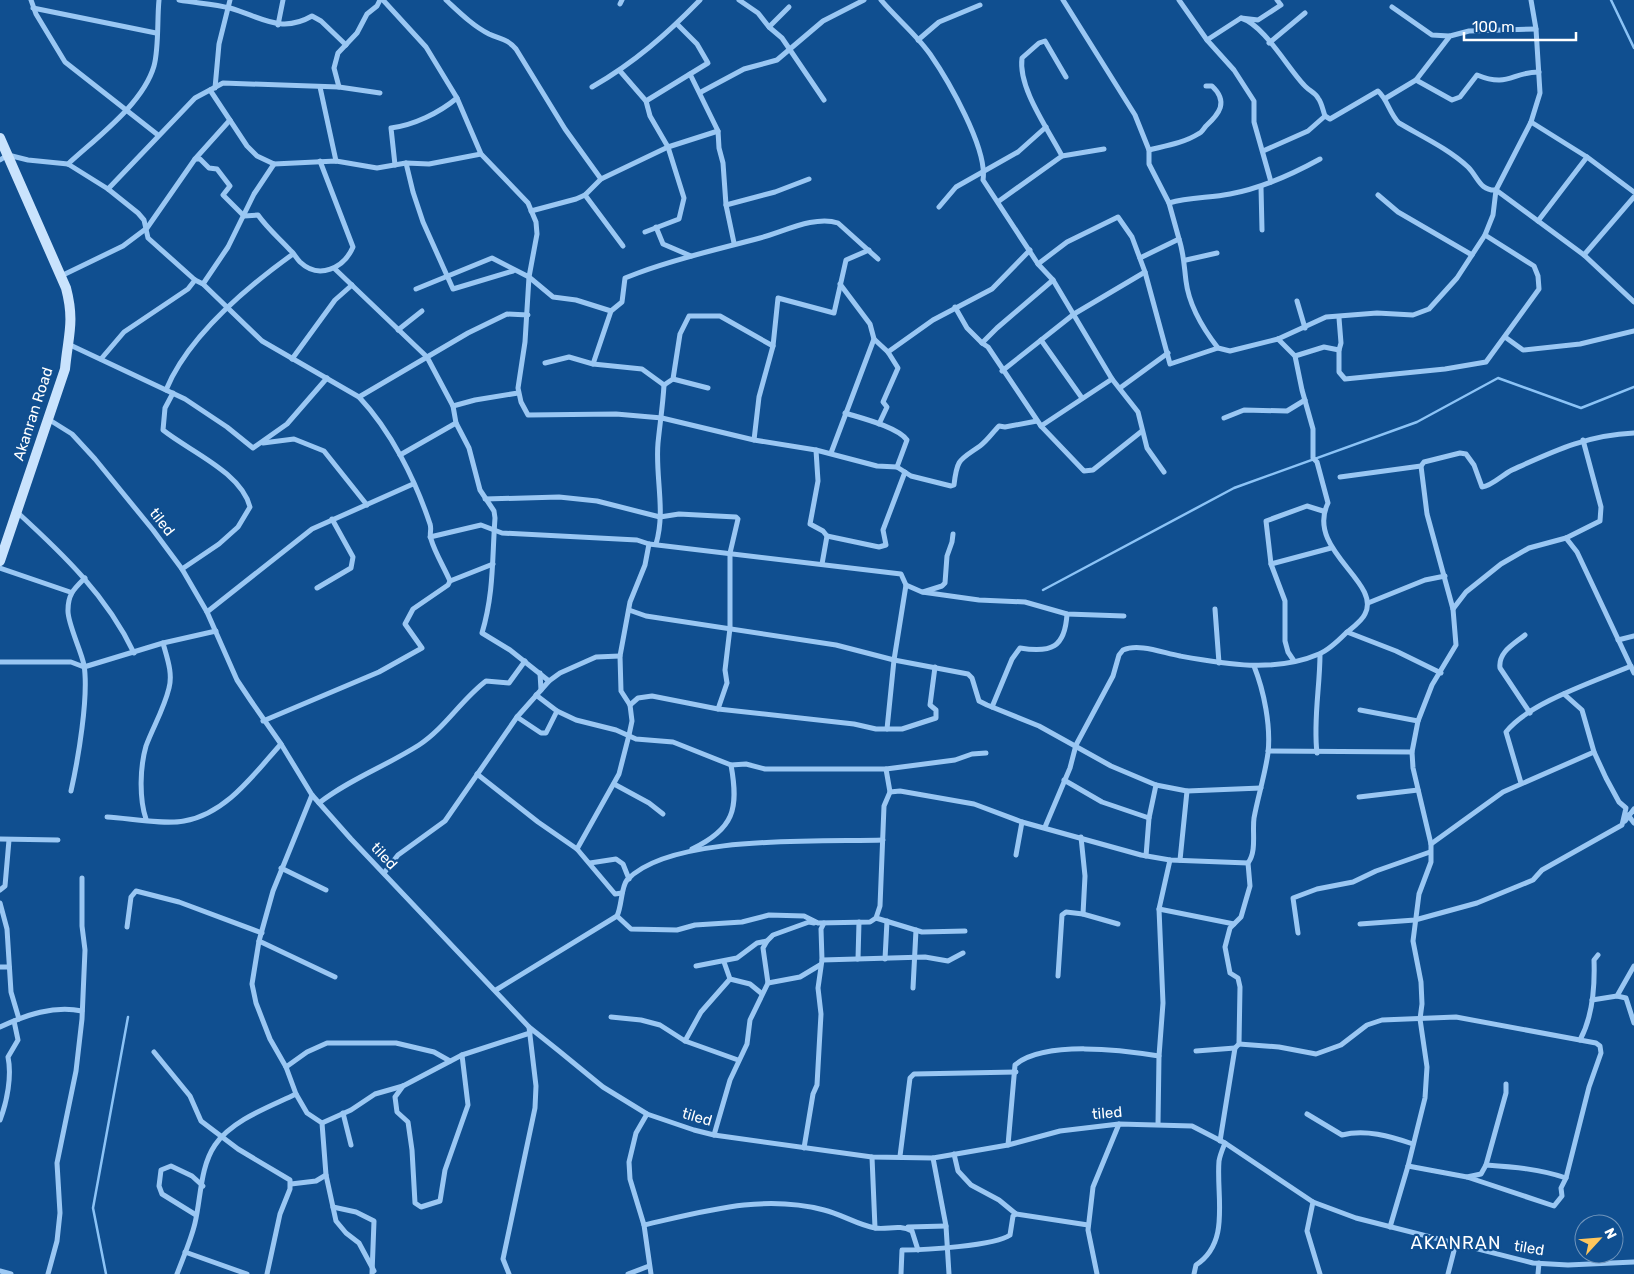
<svg xmlns="http://www.w3.org/2000/svg" width="1634" height="1274" font-family="Rubik,sans-serif">
	<rect width="100%" height="100%" fill="#104f90"/>
	<g fill="none" stroke-linecap="round" stroke-linejoin="round">
		<g stroke="#8bc3f6" stroke-width="2.5">
			<polyline points="1611,0 1634,48"/>
			<polyline points="1043,590 1234,488 1417,422 1498,378 1581,408 1634,387"/>
			<polyline points="106,1274 93,1208 128,1017"/>
		</g>
		<g stroke="#9ac7f3" stroke-width="5">
			<polyline points="31,0 36,14 65,62 158,135"/>
			<path d="M179 0C196 3 214 4 230 8 261 17 281 34 312 16L321 21 346 45"/>
			<path d="M383 0 426 47 457 98 481 154 528 203 536 222 537 234 529 277 525 342 518 388 521 402 528 415 616 414 662 418 754 440 816 450 877 466 897 467 911 476 951 486 954 485C957 458 960 460 980 446 987 441 993 432 999 426L1005 427 1037 421"/>
			<path d="M446 0C459 12 473 26 489 34 502 40 506 38 516 49L565 129 601 179"/>
			<polyline points="739,0 758,13 769,27 782,38 824,100"/>
			<path d="M881 0C896 18 916 34 930 54 948 80 988 149 983 180L1038 264 1053 280 1112 379 1138 412 1147 448 1164 472"/>
			<path d="M1063 0 1135 115 1149 150V164L1169 203C1189 197 1210 198 1230 194 1262 188 1291 175 1320 159"/>
			<polyline points="1179,0 1207,40 1234,70 1254,101 1254,122 1271,182"/>
			<polyline points="620,4 622,0"/>
			<polyline points="1392,7 1432,35 1449,36"/>
			<polyline points="33,8 156,33"/>
			<path d="M1241 18C1264 25 1287 67 1304 85 1308 90 1316 93 1318 98 1322 103 1323 111 1325 116L1308 131 1263 151"/>
			<polyline points="278,25 283,0"/>
			<polyline points="769,27 789,7"/>
			<polyline points="918,40 939,22 980,5"/>
			<polyline points="1207,40 1241,18 1258,20 1281,5 1277,0"/>
			<polyline points="1269,43 1305,13"/>
			<polyline points="620,71 646,101 650,116 668,147 684,198 679,219 645,232"/>
			<polyline points="690,74 718,131 719,148 723,163 726,205 734,243"/>
			<polyline points="1416,80 1450,36 1469,31 1536,29"/>
			<polyline points="320,87 336,161"/>
			<polyline points="339,87 334,68 338,53 357,33 367,14 377,6 380,0"/>
			<path d="M592 87C634 63 667 34 700 0"/>
			<polyline points="215,88 219,44 230,0"/>
			<polyline points="210,90 247,146 257,156 274,164 336,161 377,168 406,163 429,164 481,154"/>
			<polyline points="701,92 744,69 777,60 823,21 864,0"/>
			<path d="M1386 98 1416 80 1452 100 1460 97 1477 75C1509 88 1511 72 1539 72"/>
			<polyline points="646,101 708,63 697,44 677,24"/>
			<path d="M1325 116 1330 119 1378 91C1388 100 1389 113 1399 123 1421 136 1449 149 1468 167 1478 177 1480 191 1496 190L1584 255 1634 302"/>
			<polyline points="1531,122 1587,157 1634,192"/>
			<path d="M1149 150C1165 146 1184 143 1198 134 1202 133 1204 128 1206 126 1219 114 1229 102 1212 86H1206"/>
			<path d="M1062 156C1048 129 1018 88 1022 58L1039 43 1045 41 1066 77"/>
			<path d="M195 159H200L209 168 217 169 230 186 223 195 244 216 258 215C268 229 279 238 290 250 294 253 296 258 300 262 319 280 344 268 353 247L320 161"/>
			<path d="M0 160 8 155 28 160 68 164 108 189 138 213 144 220 148 238 195 280 203 284 262 341 359 397C391 431 415 479 430 524 432 529 429 534 431 539 435 553 444 567 450 581"/>
			<polyline points="406,163 413,192 423,222 453,289 513,271"/>
			<path d="M68 164C96 138 143 104 154 66 159 48 157 19 159 0"/>
			<path d="M395 165 391 128C414 125 439 113 457 98"/>
			<polyline points="1261,187 1262,230"/>
			<polyline points="108,189 195,98 223,83 339,87 380,93"/>
			<polyline points="585,195 623,246"/>
			<polyline points="1378,195 1398,212 1472,255"/>
			<polyline points="999,201 1062,156 1104,149"/>
			<polyline points="726,205 775,192 809,179"/>
			<polyline points="939,207 956,187 1018,152 1046,127"/>
			<polyline points="531,211 576,199 585,195 601,179 668,147 718,131"/>
			<polyline points="1538,221 1587,157"/>
			<polyline points="656,227 663,244 691,256"/>
			<path d="M1179 239C1184 254 1184 266 1186 281 1189 306 1204 330 1218 348L1230 351 1278 339 1326 317 1377 313 1413 315 1429 309 1457 278 1485 235 1493 215 1496 190 1531 122 1540 93 1536 29 1531 0"/>
			<polyline points="1584,255 1634,197"/>
			<polyline points="1140,258 1179,239 1169,203"/>
			<polyline points="1186,260 1217,253"/>
			<polyline points="1038,264 1067,242 1118,217 1132,237 1145,272 1170,364 1218,348"/>
			<path d="M335 269 427 357 453 406 456 423 469 448 480 490 494 511 495 518C492 559 494 593 482 633L510 650 549 681"/>
			<polyline points="61,276 123,246 147,228 195,159 230,120"/>
			<polyline points="1053,280 997,328 982,343 988,347 1041,426 1084,471 1093,470 1142,431"/>
			<polyline points="203,284 228,247 254,194 274,164"/>
			<polyline points="840,284 870,324 874,339 888,352 898,368 883,402 887,407 879,424"/>
			<polyline points="416,289 492,258 529,277 553,297 576,300 611,311"/>
			<polyline points="1297,301 1305,328"/>
			<polyline points="955,307 967,328 982,343"/>
			<polyline points="398,330 422,311"/>
			<polyline points="1505,337 1523,350 1580,344 1634,331"/>
			<polyline points="1041,340 1082,398"/>
			<polyline points="68,344 185,399 227,427 253,448 287,424 327,378"/>
			<polyline points="1339,350 1339,372 1345,379 1445,369 1486,362 1539,289 1538,276 1534,266 1485,235"/>
			<polyline points="888,352 933,320 992,289 1030,250"/>
			<polyline points="1295,356 1324,347 1339,350 1341,343 1339,318"/>
			<polyline points="101,359 124,332 188,289 195,280"/>
			<polyline points="292,359 335,300 352,285"/>
			<polyline points="545,363 569,357 593,364 642,369 664,385"/>
			<path d="M593 364 611 311 622 302 625 278 638 273C678 258 719 249 760 238 783 232 815 215 838 223L878 259"/>
			<polyline points="1002,371 1074,314 1145,272"/>
			<polyline points="673,379 708,388"/>
			<polyline points="664,385 673,379 680,334 689,316 720,316 773,346"/>
			<polyline points="1120,388 1168,353"/>
			<path d="M166 390C188 337 247 287 293 254"/>
			<path d="M173 393 165 408 163 430C189 451 241 472 250 507L238 527 219 544 182 569"/>
			<polyline points="359,397 468,333 507,314 528,315"/>
			<polyline points="453,406 475,400 518,393"/>
			<path d="M845 413C861 418 898 427 907 440L897 467"/>
			<polyline points="1224,418 1244,410 1287,411 1305,400"/>
			<polyline points="48,419 72,434 95,459 153,530 182,569 207,612 237,680 251,701 281,744 312,795 351,839 529,1027 559,1051 603,1087 647,1114 694,1130 714,1135 872,1157 933,1158 1008,1145 1060,1131 1119,1124 1192,1126 1225,1143 1313,1202 1356,1218 1533,1263 1568,1265 1634,1262"/>
			<polyline points="1041,426 1112,379"/>
			<polyline points="754,440 759,397 773,346 778,298 834,313 846,260 869,250"/>
			<polyline points="263,443 294,439 324,451 367,505"/>
			<polyline points="816,450 818,481 810,524 823,531 827,536 879,547 886,545 883,530 905,472"/>
			<polyline points="831,453 874,339"/>
			<polyline points="400,455 456,423"/>
			<path d="M1340 477 1421 466 1424 462 1460 453 1466 454 1474 465 1482 487C1492 486 1502 475 1512 470 1554 451 1587 435 1634 433"/>
			<polyline points="485,499 559,497 597,501 660,517 679,514 736,517 738,519 730,553 730,628 725,670 727,683 718,709"/>
			<path d="M17 512C63 554 107 596 134 653"/>
			<polyline points="430,537 481,525 502,533 637,540 649,544 901,574 906,585 894,660 887,729"/>
			<polyline points="1566,538 1577,552 1634,673"/>
			<path d="M656 544C666 511 655 476 658 443 660 423 663 404 664 385"/>
			<polyline points="822,564 827,536"/>
			<polyline points="1271,564 1331,548"/>
			<polyline points="0,568 70,592"/>
			<polyline points="906,585 922,592 979,600 1025,602 1067,614 1124,616"/>
			<polyline points="317,588 351,568 353,557 332,519"/>
			<polyline points="923,592 942,586 945,583 947,556 952,542 953,534"/>
			<polyline points="1368,603 1425,580 1445,576"/>
			<polyline points="1215,609 1219,663"/>
			<polyline points="1453,609 1466,592 1501,564 1529,548 1566,538 1600,521 1601,507 1583,440"/>
			<polyline points="629,610 646,616 836,645 894,660 968,674 972,678 979,701 987,705 1039,726 1111,766 1156,785 1187,791 1261,788"/>
			<polyline points="207,612 312,529 413,484"/>
			<polyline points="1347,632 1396,651 1441,673"/>
			<path d="M1525 635C1514 644 1498 652 1500 668L1530 713"/>
			<polyline points="1618,640 1634,636"/>
			<polyline points="1294,661 1288,652 1285,641 1285,601 1271,564 1266,521 1307,506 1323,511"/>
			<polyline points="0,662 71,662 84,667 163,643 216,631"/>
			<polyline points="540,673 541,690"/>
			<polyline points="536,695 557,711 576,720 616,730 636,739 673,742 731,765 746,764 765,769 886,769 955,760 972,754 986,753"/>
			<polyline points="630,705 638,698 652,696 718,709 854,724 876,729 902,729 936,718 936,710 930,705 935,667"/>
			<path d="M992 707 1012 659 1020 648C1051 653 1065 648 1067 614"/>
			<polyline points="1360,710 1418,721"/>
			<polyline points="517,717 541,733 546,733 557,711"/>
			<polyline points="263,721 379,672 422,648 405,624 413,609 448,585 450,581 493,564"/>
			<polyline points="1268,751 1412,752"/>
			<path d="M1317 753C1313 720 1320 687 1320 654"/>
			<polyline points="477,774 538,822 577,849 615,894 622,893"/>
			<polyline points="1064,780 1102,802 1149,818"/>
			<path d="M1521 783 1506 732C1528 703 1596 681 1631 666"/>
			<polyline points="614,784 649,803 663,814"/>
			<path d="M71 791C78 760 89 696 84 665 81 650 67 622 68 610 68 594 74 589 85 578"/>
			<polyline points="890,792 900,791 974,804 1022,822 1141,855 1170,860 1248,863"/>
			<polyline points="312,795 273,891 259,941 252,984 256,1003 270,1039 286,1067 296,1094 307,1113 322,1123 326,1175 336,1221 346,1233 359,1243 374,1271"/>
			<polyline points="1359,797 1418,790"/>
			<path d="M319 803C350 779 386 766 419 745 445 728 461 700 486 681L509 683 525 661"/>
			<polyline points="1628,815 1634,823"/>
			<path d="M107 817C128 818 164 825 184 821 226 814 254 774 281 744"/>
			<path d="M146 819C139 798 140 767 146 746 153 727 164 709 169 688 173 673 167 658 163 643"/>
			<polyline points="1625,821 1634,809"/>
			<path d="M1045 827 1070 768 1076 745 1113 676 1119 655 1123 650C1139 643 1163 653 1180 656 1225 664 1275 673 1319 654 1329 650 1338 641 1346 633 1352 628 1362 621 1365 614 1382 582 1305 550 1328 503L1317 462 1313 458V429L1302 390 1295 356 1278 339"/>
			<polyline points="1081,837 1085,876 1083,914"/>
			<polyline points="0,839 58,840"/>
			<polyline points="1431,844 1503,792 1594,752"/>
			<polyline points="577,849 619,774 629,735 632,721 630,705 621,691 620,656 630,602 645,565 649,544"/>
			<path d="M692 849C734 829 739 809 731 765"/>
			<polyline points="1016,855 1022,822"/>
			<polyline points="1146,856 1149,818 1156,785"/>
			<polyline points="1180,860 1187,791"/>
			<polyline points="590,863 616,859 623,864 629,879"/>
			<polyline points="281,868 326,890"/>
			<polyline points="384,873 398,855 445,821 517,717 549,681 560,673 596,657 620,656"/>
			<polyline points="0,890 5,886 9,840"/>
			<polyline points="0,903 7,929 11,992 19,1019"/>
			<polyline points="1159,909 1234,924"/>
			<polyline points="617,916 631,929 677,930 695,925 742,922 769,915 804,916 818,923 870,922 876,918 880,906 884,806 890,792 886,769"/>
			<polyline points="876,918 922,932 965,931"/>
			<polyline points="1360,924 1415,920 1477,903 1533,880 1542,870 1622,825 1626,808 1619,802 1606,778 1594,752 1582,710 1564,694"/>
			<polyline points="127,927 131,897 136,891 179,902 262,933"/>
			<polyline points="1298,933 1293,898 1317,889 1353,882 1376,871 1430,852"/>
			<polyline points="259,941 335,977"/>
			<polyline points="858,959 859,922"/>
			<polyline points="885,959 887,921"/>
			<polyline points="822,960 925,957 948,961 963,953"/>
			<polyline points="724,962 730,979 750,984 761,993"/>
			<polyline points="696,966 737,958 757,943 767,941 773,935 809,922 814,923"/>
			<polyline points="0,967 9,967"/>
			<polyline points="1058,976 1062,915 1066,912 1083,914 1118,924"/>
			<polyline points="768,983 800,977 820,965"/>
			<polyline points="913,988 916,930"/>
			<path d="M496 990 617 916C622 906 621 887 627 880 670 834 821 842 883 840"/>
			<polyline points="1617,996 1626,998 1634,1023"/>
			<polyline points="1592,1000 1617,996 1634,966"/>
			<polyline points="611,1017 641,1020 660,1025 685,1041 738,1060"/>
			<path d="M0 1027C26 1015 54 1005 82 1011"/>
			<path d="M1580 1040C1593 1016 1595 988 1594 960L1598 955"/>
			<polyline points="685,1041 701,1012 730,979"/>
			<polyline points="1239,1044 1279,1047 1316,1054 1341,1045 1367,1025 1382,1020 1456,1017 1596,1043 1600,1046 1601,1053 1589,1087 1566,1178 1561,1188 1562,1196 1554,1206 1467,1177"/>
			<polyline points="1196,1051 1235,1048"/>
			<polyline points="154,1052 190,1096 201,1121 238,1149 290,1180 290,1189 280,1214 267,1274"/>
			<polyline points="286,1067 307,1052 327,1043 396,1043 434,1052 450,1061"/>
			<polyline points="403,1086 395,1097 397,1112 408,1122 412,1150 415,1203 421,1207 440,1201 445,1170 468,1105 462,1055"/>
			<polyline points="343,1113 351,1145"/>
			<polyline points="647,1114 636,1133 629,1162 630,1179 644,1225 651,1274"/>
			<path d="M1307 1114 1342 1135C1365 1129 1390 1136 1413 1144"/>
			<path d="M0 1120C7 1102 12 1076 8 1057L18 1040 14 1021"/>
			<polyline points="322,1123 351,1110 375,1094 403,1086 462,1055 530,1033"/>
			<polyline points="1158,1124 1159,1056 1163,1003 1159,909 1170,860"/>
			<polyline points="714,1135 730,1080 747,1044 750,1020 768,983 763,948 767,941"/>
			<path d="M1220 1141 1235 1048 1239 1044 1240 987 1238 978 1230 973 1225 947 1230 928 1241 917 1250 886 1248 863C1257 851 1252 832 1254 818 1258 796 1265 775 1268 753 1271 726 1264 691 1254 666"/>
			<path d="M1008 1145 1015 1065C1045 1040 1123 1050 1159 1056"/>
			<polyline points="804,1148 813,1094 817,1085 821,1014 818,988 822,960 821,929 824,923"/>
			<polyline points="954,1154 958,1171 971,1185 999,1200 1016,1214 1088,1225"/>
			<polyline points="900,1156 910,1078 914,1074 1016,1072"/>
			<polyline points="872,1157 875,1228"/>
			<polyline points="933,1158 946,1226 949,1274"/>
			<polyline points="1486,1165 1506,1093 1506,1084"/>
			<path d="M1408 1166 1467 1177 1481 1174 1486 1165C1514 1167 1540 1169 1566 1178"/>
			<polyline points="291,1184 316,1181 326,1175"/>
			<polyline points="1313,1202 1307,1231 1320,1274"/>
			<polyline points="333,1207 356,1212 374,1221 372,1274"/>
			<polyline points="196,1215 162,1194 159,1186 161,1170 171,1166 192,1176 203,1186"/>
			<path d="M644 1225C706 1211 762 1194 824 1210 841 1214 858 1225 875 1228 888 1230 899 1224 912 1231L918 1250"/>
			<polyline points="908,1227 946,1226"/>
			<polyline points="1390,1227 1408,1166 1425,1098 1427,1067 1420,1019 1422,1004 1421,982 1413,941 1419,894 1431,862 1431,844 1413,768 1412,752 1418,721 1432,685 1456,645 1453,609 1427,514 1421,466"/>
			<polyline points="185,1252 247,1274"/>
			<polyline points="0,1271 11,1274"/>
			<polyline points="48,1274 57,1241 60,1213 57,1163 76,1071 82,1019 85,950 82,926 82,878"/>
			<path d="M177 1274C183 1258 191 1240 195 1223 201 1198 200 1167 215 1145 232 1120 269 1107 296 1094"/>
			<polyline points="509,1274 503,1259 535,1108 536,1086 529,1027"/>
			<polyline points="628,1274 649,1266"/>
			<path d="M901 1274 902 1250C923 1250 995 1246 1010 1235L1013 1216 1016 1214"/>
			<polyline points="1097,1274 1088,1230 1093,1187 1119,1124"/>
			<path d="M1194 1274 1196 1265C1231 1242 1216 1197 1219 1161 1220 1155 1223 1148 1225 1143"/>
			<polyline points="1448,1274 1456,1243"/>
			<polyline points="1538,1274 1539,1263"/>
		</g>
		<path stroke="#c9e3fd" stroke-width="10" d="M0 138 66 288C75 322 68 336 65 369L0 561"/>
	</g>
	<g text-anchor="middle" dominant-baseline="central" stroke-width="4.5" stroke-linejoin="round" paint-order="stroke">
		<g font-size="15" fill="#fff" stroke="#104f90">
			<text transform="translate(33 414) rotate(-72)">Akanran Road</text>
			<text transform="translate(162 522) rotate(52)">tiled</text>
			<text transform="translate(384 856) rotate(47)">tiled</text>
			<text transform="translate(1107 1113) rotate(-5)">tiled</text>
			<text transform="translate(697 1117) rotate(16)">tiled</text>
			<text transform="translate(1529 1248) rotate(9)">tiled</text>
		</g>
		<g font-size="18" letter-spacing="1" fill="#fff" stroke="#104f90">
			<text x="1456" y="1243">AKANRAN</text>
		</g>
	</g>
	<g transform="translate(1599 1239) rotate(64)"><circle r="24" fill="#104f90" stroke="#7095bc"/>
	<path d="M0-4L9 19L0 12L-9 19Z" fill="#ffc65c"/>
	<text y="-8" font-size="14" font-weight="bold" text-anchor="middle" fill="#ffffff">N</text>
	</g>
	<path d="M1464 32v8h112v-8" fill="none" stroke="#ffffff" stroke-width="2.5"/>
	<text x="1472" y="32" font-size="15" fill="#ffffff" stroke="#104f90" stroke-width="4" paint-order="stroke">100 m</text>
</svg>
